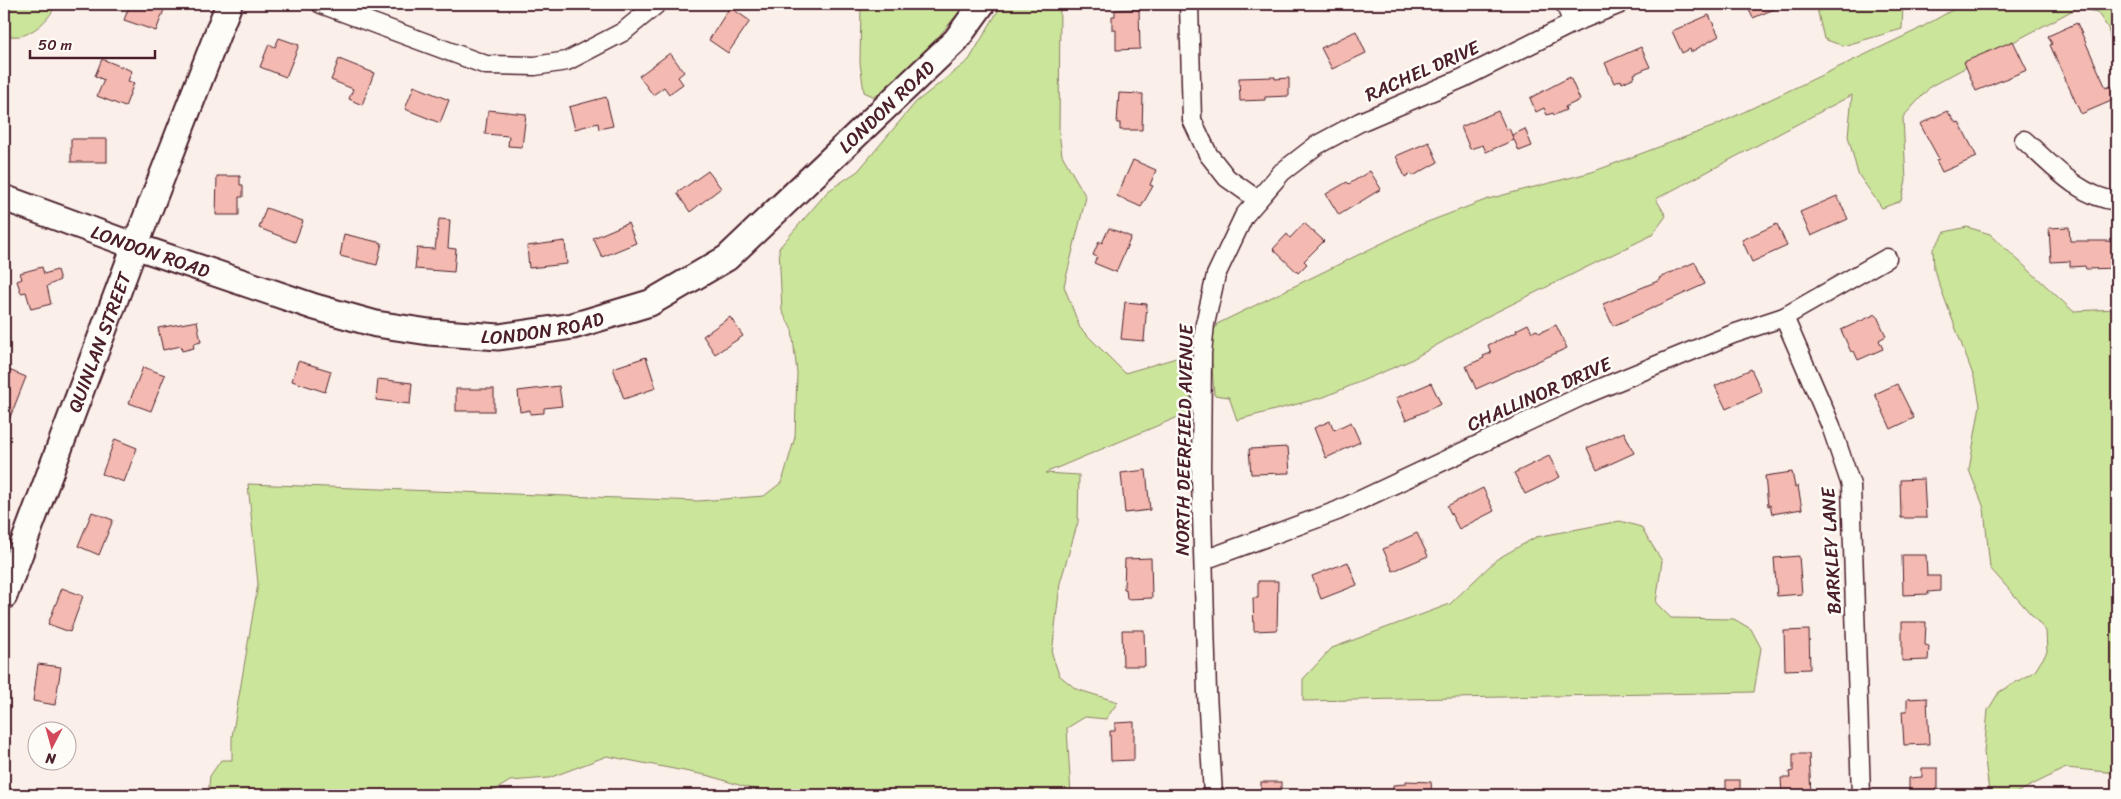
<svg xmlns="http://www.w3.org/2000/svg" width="2121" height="799" font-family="Sriracha,sans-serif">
	<rect width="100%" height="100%" fill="#fbefe9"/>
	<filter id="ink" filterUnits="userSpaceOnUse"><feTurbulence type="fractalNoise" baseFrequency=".02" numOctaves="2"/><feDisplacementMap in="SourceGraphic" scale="10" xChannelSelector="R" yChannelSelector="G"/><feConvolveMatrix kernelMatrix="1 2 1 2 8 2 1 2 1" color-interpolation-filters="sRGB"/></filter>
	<g filter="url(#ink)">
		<g fill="#cbe59b" stroke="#8a8263">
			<path d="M4 4H55C53 16 36 31 24 35 18 37 10 36 4 36Z"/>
			<polygon points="861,4 966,4 928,49 877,98 864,92 860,63"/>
			<polygon points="1002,4 1060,4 1059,132 1062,155 1086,197 1064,286 1080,328 1125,373 1190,354 1190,412 1045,473 1079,475 1078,522 1060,583 1052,654 1059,675 1076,689 1118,702 1106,719 1085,717 1067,728 1071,795 768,794 710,776 607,756 549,778 510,781 487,795 208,795 210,776 221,760 232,760 232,737 258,584 248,484 698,501 764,496 782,482 795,437 797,373 792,330 782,311 779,248 828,191 858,171 916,102 969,60"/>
			<polygon points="1816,4 1903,4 1902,29 1843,46 1824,39"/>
			<polygon points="1963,4 2117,4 2117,68 2108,28 2097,12 2077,8 1931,86 1903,117 1906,181 1901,201 1882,208 1858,174 1848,136 1852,95 1656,199 1666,216 1652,235 1486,317 1409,361 1324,397 1237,420 1229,397 1214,395 1210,339 1217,324 1417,226 1488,199 1592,172 1712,127 1915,31"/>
			<polygon points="1967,227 1990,234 2073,311 2117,309 2117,773 2066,768 2012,795 1989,792 1984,752 1988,710 1999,692 2035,671 2047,652 2046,631 1990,568 1984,508 1969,470 1980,405 1976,383 1934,270 1933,249 1945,232"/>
			<polygon points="1620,521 1641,527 1662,561 1656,603 1671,618 1734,619 1751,629 1761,648 1754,692 1303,701 1303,679 1332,648 1450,604 1497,559 1536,537"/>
		</g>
		<g fill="#f4b9b0" stroke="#4a1f2b">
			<polygon points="130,4 156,4 165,7 156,31 124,20"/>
			<polygon points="1746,4 1786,4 1753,18"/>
			<polygon points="730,7 750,21 728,53 709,40"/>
			<polygon points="1139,9 1140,49 1116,50 1116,30 1112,30 1112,16 1115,16 1115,10"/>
			<polygon points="1709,15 1719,36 1691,52 1690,49 1682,53 1672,31"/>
			<polygon points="2077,23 2106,88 2111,86 2116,99 2081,114 2050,45 2052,44 2048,36"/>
			<polygon points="1356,31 1366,53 1332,69 1321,48"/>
			<polygon points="279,38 299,45 286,77 260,67 269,44 275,47"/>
			<polygon points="2013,41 2027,70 1976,91 1964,62"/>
			<polygon points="1641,47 1650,67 1634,74 1635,77 1622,83 1621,80 1614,83 1605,63"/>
			<polygon points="670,53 684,72 678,77 683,84 669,94 664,87 653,95 639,76"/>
			<polygon points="102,59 132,71 128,81 134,83 125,107 97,96 104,80 95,76"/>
			<polygon points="339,59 374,73 362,105 349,99 353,89 331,80"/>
			<polygon points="1275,77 1275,79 1289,78 1289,96 1265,97 1265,100 1240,101 1239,78"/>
			<polygon points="1570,77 1580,100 1565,107 1566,110 1554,115 1553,113 1547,115 1544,108 1536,112 1530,98"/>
			<polygon points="414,86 449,100 440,123 405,109"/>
			<polygon points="1119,93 1143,94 1142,130 1120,130 1120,123 1117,123"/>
			<polygon points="606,97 613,126 599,129 598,123 575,129 569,107"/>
			<polygon points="488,110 526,114 522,147 508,146 509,136 485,134"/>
			<polygon points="1498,111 1506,129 1509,128 1514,140 1486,152 1483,145 1470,149 1461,127"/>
			<polygon points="1947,111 1956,123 1959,122 1977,157 1942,172 1936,160 1939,159 1920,124"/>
			<polygon points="1525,129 1532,146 1519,151 1512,135"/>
			<rect x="71" y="139" width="36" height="23"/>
			<polygon points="1429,142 1438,162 1413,176 1411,173 1405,177 1396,156"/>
			<polygon points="1133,160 1156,170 1150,185 1153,186 1141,207 1117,196"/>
			<polygon points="708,171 721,188 690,212 677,193"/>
			<polygon points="1370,171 1381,189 1339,215 1326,194 1347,182 1349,184"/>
			<polygon points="217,176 240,176 240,185 243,185 243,197 239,197 239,215 216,215"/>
			<polygon points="1837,196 1848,219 1811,236 1800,212"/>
			<polygon points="266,208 303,221 295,242 259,228"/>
			<polygon points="439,219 450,220 448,248 456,249 454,272 415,269 417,248 435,249"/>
			<polygon points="628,223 636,243 602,257 593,238"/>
			<polygon points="1304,223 1324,241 1304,261 1307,264 1298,273 1273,249 1287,234 1290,238"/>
			<polygon points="1777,224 1787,246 1752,262 1742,240"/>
			<polygon points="2069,227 2070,241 2117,241 2117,268 2086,269 2085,266 2070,267 2070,261 2051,262 2049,228"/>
			<polygon points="1109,228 1131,237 1116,272 1094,263 1097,257 1093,255 1099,241 1102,243"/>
			<polygon points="344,234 382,243 377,265 340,256"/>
			<polygon points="565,241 567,264 529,268 527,246"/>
			<polygon points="1695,262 1705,284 1613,326 1603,304 1660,280 1659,278"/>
			<polygon points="42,267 44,274 57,270 60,280 47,286 51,304 31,309 26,292 21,293 17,281 22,279 20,273"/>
			<polygon points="1125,302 1147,304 1144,341 1121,339"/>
			<polygon points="1876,314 1886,336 1879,340 1883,349 1858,360 1854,351 1851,352 1841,330"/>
			<polygon points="730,317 743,336 715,354 703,336"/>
			<polygon points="197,321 201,342 193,344 194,348 182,351 181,346 163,350 158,328"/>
			<polygon points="1528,324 1532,332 1537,330 1539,333 1556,325 1567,348 1476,389 1466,366 1484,358 1483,356 1491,353 1488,345 1517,332 1516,330"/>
			<polygon points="646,357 656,388 624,399 613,368"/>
			<polygon points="298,361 331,371 325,392 292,381"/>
			<polygon points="143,367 165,375 151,411 129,403"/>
			<polygon points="4,368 26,377 5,430 4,430"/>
			<polygon points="1751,369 1762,392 1726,409 1715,386"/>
			<polygon points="378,379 412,383 410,404 376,400"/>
			<polygon points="1431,383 1441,404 1406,420 1396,398"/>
			<polygon points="1897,384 1914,418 1891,429 1875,394"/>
			<polygon points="559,386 562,406 544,408 544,413 530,414 530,410 520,412 518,391"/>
			<rect x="456" y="389" width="38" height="22"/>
			<polygon points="1330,421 1334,430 1351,422 1360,442 1326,458 1314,428"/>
			<polygon points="1624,432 1634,453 1597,470 1587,448"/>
			<polygon points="115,439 137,448 124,482 102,474"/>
			<polygon points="1288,447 1290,473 1251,474 1249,449"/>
			<polygon points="1549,456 1560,477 1525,494 1514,473"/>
			<polygon points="1146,470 1150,510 1125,513 1121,473"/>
			<polygon points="1792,472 1795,487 1798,486 1802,509 1772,514 1770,505 1768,506 1765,476"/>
			<polygon points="1924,479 1926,518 1901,518 1900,480"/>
			<polygon points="1483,488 1494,511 1459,529 1447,506"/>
			<polygon points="92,512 113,520 99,555 78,546"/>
			<polygon points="1417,533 1428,556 1393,571 1383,549"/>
			<polygon points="1902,555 1926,555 1927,576 1940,576 1940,591 1928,592 1929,594 1903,595"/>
			<polygon points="1799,556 1802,594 1777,596 1774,558"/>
			<polygon points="1151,558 1152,598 1127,599 1126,589 1124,589 1125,559"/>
			<polygon points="1348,562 1357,585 1321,599 1312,576"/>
			<polygon points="1258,581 1278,581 1277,630 1254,631 1253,598 1258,598"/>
			<polygon points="62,588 83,596 70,632 48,624"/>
			<polygon points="1902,622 1926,622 1925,645 1929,646 1928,660 1902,661"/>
			<polygon points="1122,630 1144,630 1145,666 1123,666"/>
			<polygon points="1809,630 1810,669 1785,670 1784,631"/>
			<polygon points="38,664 61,667 55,705 33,701"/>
			<polygon points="1927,698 1929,744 1904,745 1902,711 1907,711 1907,699"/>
			<polygon points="1134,722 1134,760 1111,761 1110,731 1115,731 1115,723"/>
			<polygon points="1793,754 1809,754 1811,795 1782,795 1781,778 1790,778 1789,772 1793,771"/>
			<polygon points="1922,768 1938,768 1938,795 1909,795 1909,778 1922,777"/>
			<rect x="1726" y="780" width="14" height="15"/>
			<polygon points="1406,781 1431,782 1432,795 1393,795 1393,785 1406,784"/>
			<rect x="1261" y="782" width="20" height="13"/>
		</g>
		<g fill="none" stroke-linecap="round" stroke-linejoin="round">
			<defs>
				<g id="street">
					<polyline points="321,4 486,65 535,66 567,61 623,32 657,4"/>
					<polyline points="1189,4 1192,120 1208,154 1227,178 1258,200"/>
					<polyline points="1565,4 1573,23"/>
					<path d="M2024 140C2052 165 2079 197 2117 201"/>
					<polyline points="1784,317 1831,426 1851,485 1861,795"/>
					<polyline points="1204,560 1337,511 1584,395 1733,334 1784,317 1887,258"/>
					<polyline points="1213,795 1207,693 1201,478 1202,353 1205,324 1216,275 1244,216 1282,172 1317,145 1360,122 1463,78 1573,23 1620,4"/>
				</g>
				<g id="secondary">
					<path id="s1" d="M4 198 135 246 315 307 376 324 429 332 499 337 573 326 650 303 727 258 956 40 982 4"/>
					<path id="s2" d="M4 596 135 246 229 4"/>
				</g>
			</defs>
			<use href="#street" stroke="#4a1f2b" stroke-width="21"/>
			<use href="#secondary" stroke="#4a1f2b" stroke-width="29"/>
			<use href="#street" stroke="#fdfcf7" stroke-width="18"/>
			<use href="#secondary" stroke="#fdfcf7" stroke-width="25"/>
		</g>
	</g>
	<g text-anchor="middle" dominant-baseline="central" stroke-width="5" stroke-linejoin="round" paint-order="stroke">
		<g font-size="19" fill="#4a1f2b" stroke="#fdfcf7">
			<text transform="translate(1422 71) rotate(-24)">RACHEL DRIVE</text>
			<text stroke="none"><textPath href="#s1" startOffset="981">LONDON ROAD</textPath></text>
			<text stroke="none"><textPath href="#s1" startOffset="156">LONDON ROAD</textPath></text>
			<text stroke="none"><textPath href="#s1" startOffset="561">LONDON ROAD</textPath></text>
			<text stroke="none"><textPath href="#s2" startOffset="271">QUINLAN STREET</textPath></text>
			<text transform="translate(1539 394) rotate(-24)">CHALLINOR DRIVE</text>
			<text transform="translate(1184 440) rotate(-89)">NORTH DEERFIELD AVENUE</text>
			<text transform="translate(1831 551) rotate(-93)">BARKLEY LANE</text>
		</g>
	</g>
	<rect width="2121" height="799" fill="none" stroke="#fdfcf7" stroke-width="20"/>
	<rect x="10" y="10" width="2101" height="779" fill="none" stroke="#4a1f2b" stroke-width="2" filter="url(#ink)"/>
	<g transform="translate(52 746) rotate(186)"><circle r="24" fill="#fdfcf7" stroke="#b5a4a5"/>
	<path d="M0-4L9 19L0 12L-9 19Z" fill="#d1495b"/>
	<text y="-8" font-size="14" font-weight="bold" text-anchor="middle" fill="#4a1f2b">N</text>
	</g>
	<path d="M30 50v8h125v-8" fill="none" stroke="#4a1f2b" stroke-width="2.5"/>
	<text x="38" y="50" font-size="15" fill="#4a1f2b" stroke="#fdfcf7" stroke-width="4" paint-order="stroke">50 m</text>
</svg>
